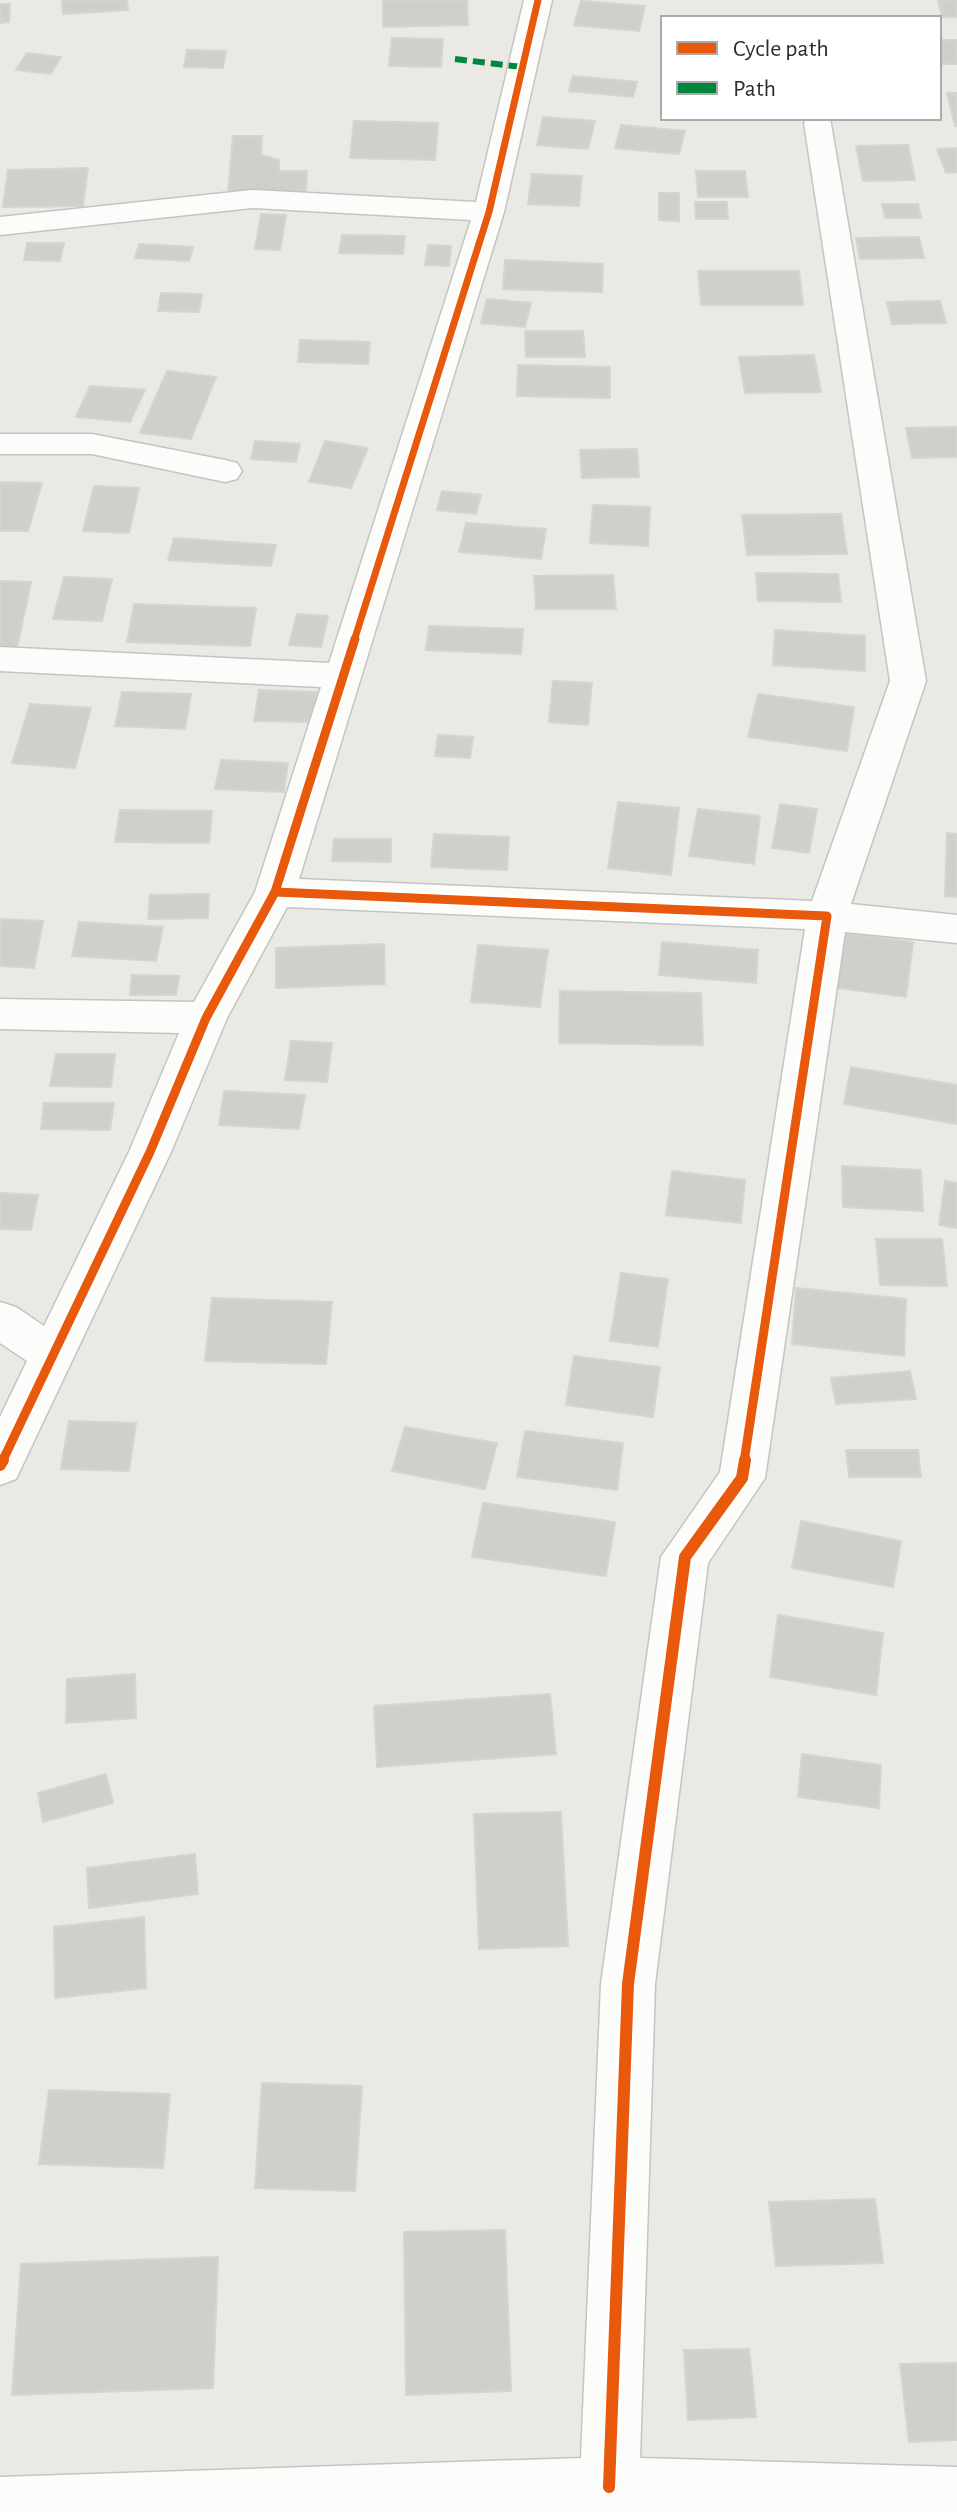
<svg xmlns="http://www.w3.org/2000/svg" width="957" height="2512" font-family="'Alegreya Sans',sans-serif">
	<rect width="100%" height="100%" fill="#eae9e4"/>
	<g fill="#cfcfcb" stroke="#d6d4d0" stroke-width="2">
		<polygon points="62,0 127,0 128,10 63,14"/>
		<polygon points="383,0 467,0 468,25 383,27"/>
		<polygon points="938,0 957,0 957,17 942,17"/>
		<polygon points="581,1 645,6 639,31 574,25"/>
		<polygon points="0,4 10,4 9,22 0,23"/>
		<polygon points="392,38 443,39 441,67 389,66"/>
		<rect x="939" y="40" width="18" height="24"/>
		<polygon points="187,50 226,51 223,68 184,67"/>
		<polygon points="27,53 61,57 51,74 16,70"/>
		<polygon points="573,76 637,82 633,97 569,91"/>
		<polygon points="947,93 957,93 957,126 955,126"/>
		<polygon points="543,117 595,121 588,149 537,145"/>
		<polygon points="354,121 438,123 435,160 350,158"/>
		<polygon points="621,125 685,131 679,154 615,148"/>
		<polygon points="233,136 262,136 261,155 279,160 279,171 307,171 306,191 228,192"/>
		<polygon points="908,145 915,180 863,181 856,146"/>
		<polygon points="957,148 957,172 946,173 937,149"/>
		<polygon points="88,168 83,206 3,207 8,170"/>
		<polygon points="696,171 745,171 748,197 698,197"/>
		<polygon points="532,174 582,176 579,206 528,204"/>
		<polygon points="659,193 679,193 679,221 659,220"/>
		<polygon points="695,202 727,202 728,219 696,219"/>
		<polygon points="882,204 918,204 921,218 885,218"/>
		<polygon points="261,214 286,215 280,250 255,249"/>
		<polygon points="342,235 405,236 403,254 339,253"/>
		<polygon points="919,237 924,258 860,259 856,238"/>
		<polygon points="27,243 64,243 60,261 24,260"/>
		<polygon points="139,244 193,247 189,261 135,258"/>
		<polygon points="428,245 451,246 449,266 425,265"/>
		<polygon points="505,260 603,264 602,292 503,289"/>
		<polygon points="698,271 799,271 803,305 701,305"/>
		<polygon points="161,293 202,294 199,312 158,311"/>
		<polygon points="487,299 531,303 525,327 481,323"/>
		<polygon points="940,301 946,323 892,324 887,302"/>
		<polygon points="525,331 583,331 585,357 526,357"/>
		<polygon points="300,340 370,342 368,364 298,362"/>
		<polygon points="814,355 821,392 745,393 739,357"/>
		<polygon points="518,365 610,367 610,398 517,396"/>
		<polygon points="167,371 216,377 191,439 140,433"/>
		<polygon points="90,386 145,390 130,422 76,417"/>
		<polygon points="957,427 957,457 912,458 906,428"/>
		<polygon points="255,441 300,444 296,462 251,459"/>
		<polygon points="325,441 368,448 351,488 309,482"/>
		<polygon points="637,449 639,477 582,478 580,450"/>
		<polygon points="0,482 42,483 28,531 0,531"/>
		<polygon points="94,486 139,488 129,533 83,531"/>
		<polygon points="442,491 481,495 476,514 437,510"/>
		<polygon points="593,505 650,507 648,546 590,543"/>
		<polygon points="841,514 847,554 747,555 742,515"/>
		<polygon points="466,523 546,529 541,559 459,552"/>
		<polygon points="174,538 276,545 271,566 168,560"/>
		<polygon points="756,573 838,574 841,602 758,601"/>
		<polygon points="613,575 616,609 536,609 534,576"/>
		<polygon points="64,577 112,579 102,621 53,619"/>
		<polygon points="0,581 31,582 17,648 0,647"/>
		<polygon points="134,604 256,608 250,646 127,642"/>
		<polygon points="297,614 328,616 321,647 289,645"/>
		<polygon points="429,626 523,629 521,654 426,650"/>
		<polygon points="775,630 865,636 865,671 773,665"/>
		<polygon points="553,681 592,683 588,725 549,722"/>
		<polygon points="259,690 317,692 313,722 254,721"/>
		<polygon points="122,692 191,694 185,729 115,726"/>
		<polygon points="758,694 854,707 847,751 748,737"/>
		<polygon points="30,704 91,708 75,768 12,763"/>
		<polygon points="438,735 473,737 470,758 435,756"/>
		<polygon points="221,760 288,763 284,792 215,789"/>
		<polygon points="618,802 679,808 671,875 608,868"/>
		<polygon points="780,804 817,809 809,853 772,848"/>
		<polygon points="698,809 760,816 754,864 689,856"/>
		<polygon points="120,810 212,811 209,843 115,842"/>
		<polygon points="947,833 957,834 957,897 945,896"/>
		<polygon points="434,834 509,837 507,870 431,867"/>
		<polygon points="334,839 391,839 391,862 332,861"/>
		<polygon points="209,894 208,918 148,919 150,895"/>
		<polygon points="0,919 43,921 34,968 0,966"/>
		<polygon points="79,922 163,927 156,961 72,956"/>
		<polygon points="844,933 913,942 906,997 837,988"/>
		<polygon points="662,942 758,950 756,983 659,975"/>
		<polygon points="384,944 385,984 276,988 276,948"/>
		<polygon points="478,945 548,950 540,1007 471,1002"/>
		<polygon points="132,975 179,976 176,995 130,995"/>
		<polygon points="560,991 701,993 703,1045 559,1043"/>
		<polygon points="291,1041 332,1043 327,1082 285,1080"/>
		<polygon points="56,1054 115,1054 111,1087 50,1086"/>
		<polygon points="851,1067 957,1085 957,1124 844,1104"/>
		<polygon points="224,1091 305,1095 299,1129 219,1125"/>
		<polygon points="44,1103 114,1103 110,1130 41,1129"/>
		<polygon points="842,1166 921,1170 923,1211 843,1207"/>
		<polygon points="672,1171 745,1180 741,1223 666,1215"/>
		<polygon points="945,1181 957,1183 957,1228 939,1225"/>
		<polygon points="0,1193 38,1195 31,1230 0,1229"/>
		<polygon points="876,1239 942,1239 947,1286 880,1285"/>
		<polygon points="621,1273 668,1279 658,1347 610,1341"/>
		<polygon points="796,1288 906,1299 904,1356 792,1344"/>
		<polygon points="212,1298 332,1302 326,1364 205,1361"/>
		<polygon points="574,1356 660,1367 653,1417 566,1405"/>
		<polygon points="910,1371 916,1399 836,1404 831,1378"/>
		<polygon points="69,1421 136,1423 129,1471 61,1469"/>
		<polygon points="405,1427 497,1443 485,1489 392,1471"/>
		<polygon points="525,1431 623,1443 617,1490 517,1477"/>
		<polygon points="846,1450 918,1450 921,1477 849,1477"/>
		<polygon points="483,1503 615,1522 606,1576 472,1557"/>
		<polygon points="801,1521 901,1541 893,1587 792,1568"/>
		<polygon points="778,1615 883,1633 876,1695 770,1677"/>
		<polygon points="135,1674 136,1718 66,1723 67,1679"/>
		<polygon points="550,1694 556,1754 377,1767 374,1706"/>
		<polygon points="802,1754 881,1765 879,1808 798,1797"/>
		<polygon points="106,1774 113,1803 43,1822 38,1793"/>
		<polygon points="561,1812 568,1946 479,1949 474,1814"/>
		<polygon points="195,1854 198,1894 89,1908 87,1868"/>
		<polygon points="144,1917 146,1988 55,1998 54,1927"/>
		<polygon points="262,2083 362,2086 355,2191 255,2188"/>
		<polygon points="49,2090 170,2094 163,2168 39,2164"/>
		<polygon points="875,2199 883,2263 776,2266 769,2202"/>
		<polygon points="505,2230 511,2391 406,2395 404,2232"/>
		<polygon points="218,2257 213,2388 12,2395 21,2264"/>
		<polygon points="749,2349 756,2417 688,2420 684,2350"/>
		<polygon points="957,2363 957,2440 909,2442 900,2364"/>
	</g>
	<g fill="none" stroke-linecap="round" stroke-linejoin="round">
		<defs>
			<g id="minor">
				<polygon points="524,0 552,0 504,212 299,879 812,901 890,681 804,123 808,118 830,118 926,681 851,904 957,915 957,943 845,932 765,1478 708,1563 655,1984 640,2458 957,2467 957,2512 0,2512 0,2477 581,2458 601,1984 661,1557 720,1472 805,929 287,907 227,1018 171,1152 16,1479 0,1485 0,1417 27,1361 0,1343 0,1302 16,1307 44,1326 129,1152 179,1033 0,1029 0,999 194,1002 255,892 321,687 0,671 0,647 329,663 471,220 252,208 0,235 0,217 252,190 476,202"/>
				<polygon points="0,434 92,434 225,460 237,463 242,471 237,479 225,482 92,454 0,454"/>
			</g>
		</defs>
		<use href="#minor" stroke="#c4c4c4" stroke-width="3"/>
		<use href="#minor" fill="#fcfcfb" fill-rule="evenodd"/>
		<polyline stroke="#00873e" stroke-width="6" stroke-dasharray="12 6" stroke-linecap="butt" points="455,59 522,67"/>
		<defs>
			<polyline id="cycleway-far2" points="354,641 489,212 538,0"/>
			<g id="cycleway-far1">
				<polyline points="275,892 827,916 744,1462"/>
				<polyline points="2,1462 150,1152 206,1018 275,892 355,639"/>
			</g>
			<g id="cycleway">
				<polyline points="0,1465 3,1460"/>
				<polyline points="609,2487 628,1984 685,1557 742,1478 745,1460"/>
			</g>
		</defs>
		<use href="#cycleway-far2" stroke="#fff" stroke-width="11"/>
		<use href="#cycleway-far1" stroke="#fff" stroke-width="14"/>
		<use href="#cycleway" stroke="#fff" stroke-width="17"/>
		<use href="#cycleway-far2" stroke="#e8590c" stroke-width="7"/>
		<use href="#cycleway-far1" stroke="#e8590c" stroke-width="9"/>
		<use href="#cycleway" stroke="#e8590c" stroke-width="12"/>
	</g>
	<rect x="661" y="16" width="280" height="104" fill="#ffffff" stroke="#ababab" stroke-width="2"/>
	<rect x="677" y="42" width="40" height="12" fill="#e8590c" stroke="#ababab" stroke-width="2"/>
	<text x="733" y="56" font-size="24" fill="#2d2d2d">Cycle path</text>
	<rect x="677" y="82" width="40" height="12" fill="#00873e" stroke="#ababab" stroke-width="2"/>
	<text x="733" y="96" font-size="24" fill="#2d2d2d">Path</text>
</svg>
